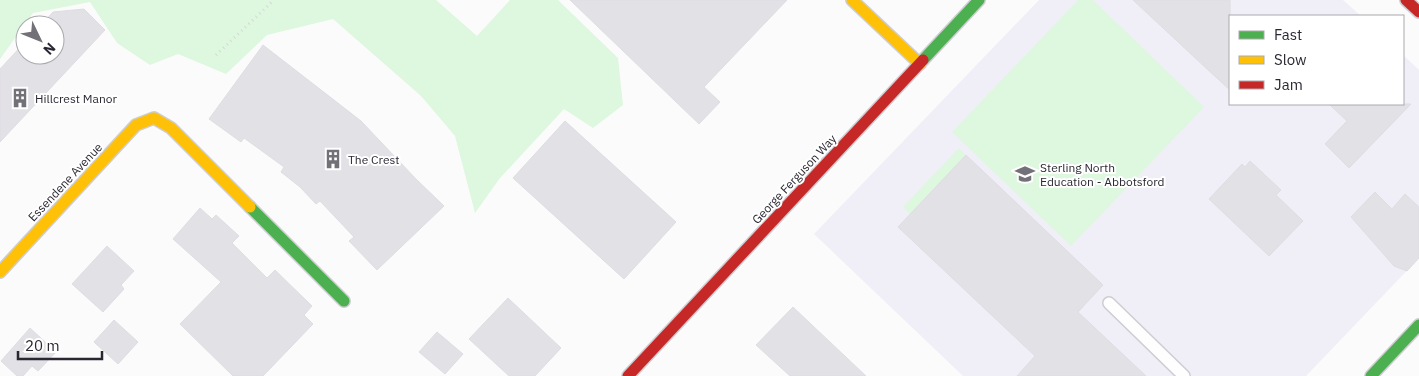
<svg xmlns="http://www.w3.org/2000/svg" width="1419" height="376" font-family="'IBM Plex Sans',sans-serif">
	<rect width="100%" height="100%" fill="#fbfbfb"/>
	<polygon fill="#f0eff7" points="1039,0 1343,0 1361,16 1230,16 1230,104 1403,104 1403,55 1419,70 1419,258 1306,376 963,376 814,234"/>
	<g fill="#def7df">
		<polygon points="0,0 436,0 477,36 510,0 558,0 618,58 623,105 593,128 564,109 500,178 475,213 455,136 421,96 333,19 267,35 226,74 178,54 150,65 117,43 90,2 33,13 0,59"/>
		<polygon points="1078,0 1093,0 1204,107 1071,246 952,132"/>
		<polygon points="959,148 989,178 933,236 903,207"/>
	</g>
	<g fill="#e2e1e6" stroke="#dfdde3">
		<polygon points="570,0 787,0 704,87 720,102 699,124"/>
		<polygon points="1133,0 1230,0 1230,90 1206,68"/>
		<polygon points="84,9 105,30 0,142 0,69 25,42 25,55 55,55 55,25 41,25 53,12"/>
		<polygon points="263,45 361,121 416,179 444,206 377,270 349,241 354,237 320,201 316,204 300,187 281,172 284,167 244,138 241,142 209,119"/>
		<polygon points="1329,104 1411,104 1349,168 1325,144 1347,121"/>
		<polygon points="565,121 676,222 624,279 513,178"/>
		<polygon points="966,155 1103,285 1078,312 1146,376 1017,376 1035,356 898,227"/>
		<polygon points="1250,161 1281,190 1276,195 1303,221 1269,256 1209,199 1242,164 1245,167"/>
		<polygon points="1375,192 1392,209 1405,194 1419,207 1419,258 1407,271 1394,266 1351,217"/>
		<polygon points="200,208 212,219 216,215 239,236 232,243 267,278 275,270 312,306 304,315 313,324 263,376 233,376 180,324 221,282 173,239"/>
		<polygon points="107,246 134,271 121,285 124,289 103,312 72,284"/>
		<polygon points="508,298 561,348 535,376 509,376 469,339"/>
		<polygon points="793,307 866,376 790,376 756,345"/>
		<polygon points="114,320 138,342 118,364 94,342"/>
		<polygon points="30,328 56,352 38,371 32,366 23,376 17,376 1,361"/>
		<polygon points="437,332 463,354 445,374 419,352"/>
	</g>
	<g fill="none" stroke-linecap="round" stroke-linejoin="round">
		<defs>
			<polyline id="lane" points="1109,303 1184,376"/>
			<g id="fast">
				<polyline points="923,60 979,0"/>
				<polyline points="250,207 344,301"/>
				<polyline points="1371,376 1419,325"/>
			</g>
			<g id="slow">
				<polyline points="852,0 920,64"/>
				<polyline points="0,272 136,125 154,118 171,128 250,207"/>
			</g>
			<g id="jam">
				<polyline points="1406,0 1419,12"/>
				<polyline points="628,376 923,60"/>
			</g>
		</defs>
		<use href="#lane" stroke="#cecdd2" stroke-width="14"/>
		<use href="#fast" stroke="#cecdd2" stroke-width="14"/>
		<use href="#slow" stroke="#cecdd2" stroke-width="14"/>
		<use href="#jam" stroke="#cecdd2" stroke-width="14"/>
		<polyline stroke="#d7d7d7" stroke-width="3" stroke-dasharray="1 4" stroke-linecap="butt" points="216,55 274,0"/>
		<use href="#lane" stroke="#fefefe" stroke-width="11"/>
		<use href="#fast" stroke="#4caf50" stroke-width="11"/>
		<use href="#slow" stroke="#ffc107" stroke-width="11"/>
		<use href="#jam" stroke="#c62828" stroke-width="11"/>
	</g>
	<defs>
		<symbol id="building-bare" viewBox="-9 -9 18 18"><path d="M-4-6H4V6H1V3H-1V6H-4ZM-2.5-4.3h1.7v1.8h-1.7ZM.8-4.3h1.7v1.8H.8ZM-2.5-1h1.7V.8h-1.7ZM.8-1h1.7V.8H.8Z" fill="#737178" stroke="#fff" stroke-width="2.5" paint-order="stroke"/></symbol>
		<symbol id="school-bare" viewBox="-9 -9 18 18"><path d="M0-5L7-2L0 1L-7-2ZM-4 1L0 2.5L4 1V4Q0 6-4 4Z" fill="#737178" stroke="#fff" stroke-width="2.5" paint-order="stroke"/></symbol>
	</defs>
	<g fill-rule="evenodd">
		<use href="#building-bare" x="6" y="84" width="28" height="28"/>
		<use href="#building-bare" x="319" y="145" width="28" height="28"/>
		<use href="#school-bare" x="1011" y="160" width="28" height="28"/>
	</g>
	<g text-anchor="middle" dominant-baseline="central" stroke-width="4" stroke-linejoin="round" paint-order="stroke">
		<g font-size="12" fill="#2a2732" stroke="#fff" text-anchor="start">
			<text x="35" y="98">Hillcrest Manor</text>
			<text x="348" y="159">The Crest</text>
			<text x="1040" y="167">Sterling North<tspan x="1040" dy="14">Education - Abbotsford</tspan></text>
		</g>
		<g font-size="12" fill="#2a2732" stroke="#fff">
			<text transform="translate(794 179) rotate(-47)">George Ferguson Way</text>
			<text transform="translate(65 182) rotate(-47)">Essendene Avenue</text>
		</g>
	</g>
	<rect x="1229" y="15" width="175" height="90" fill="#ffffff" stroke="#aaa9ad"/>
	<rect x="1239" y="31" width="25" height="8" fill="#4caf50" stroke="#aaa9ad"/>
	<text x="1274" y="40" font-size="15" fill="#2a2732">Fast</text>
	<rect x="1239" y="56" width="25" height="8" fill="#ffc107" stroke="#aaa9ad"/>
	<text x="1274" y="65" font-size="15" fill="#2a2732">Slow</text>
	<rect x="1239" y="81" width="25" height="8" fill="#c62828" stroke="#aaa9ad"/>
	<text x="1274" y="90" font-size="15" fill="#2a2732">Jam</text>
	<g transform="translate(40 40) rotate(133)"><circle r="24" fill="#ffffff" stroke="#aaa9ad"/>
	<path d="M0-4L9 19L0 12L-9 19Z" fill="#737178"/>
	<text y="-8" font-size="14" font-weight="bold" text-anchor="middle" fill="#2a2732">N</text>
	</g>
	<path d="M18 351v8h84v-8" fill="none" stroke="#2a2732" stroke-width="2.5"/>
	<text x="25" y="351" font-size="15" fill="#2a2732" stroke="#ffffff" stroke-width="4" paint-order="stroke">20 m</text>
</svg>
